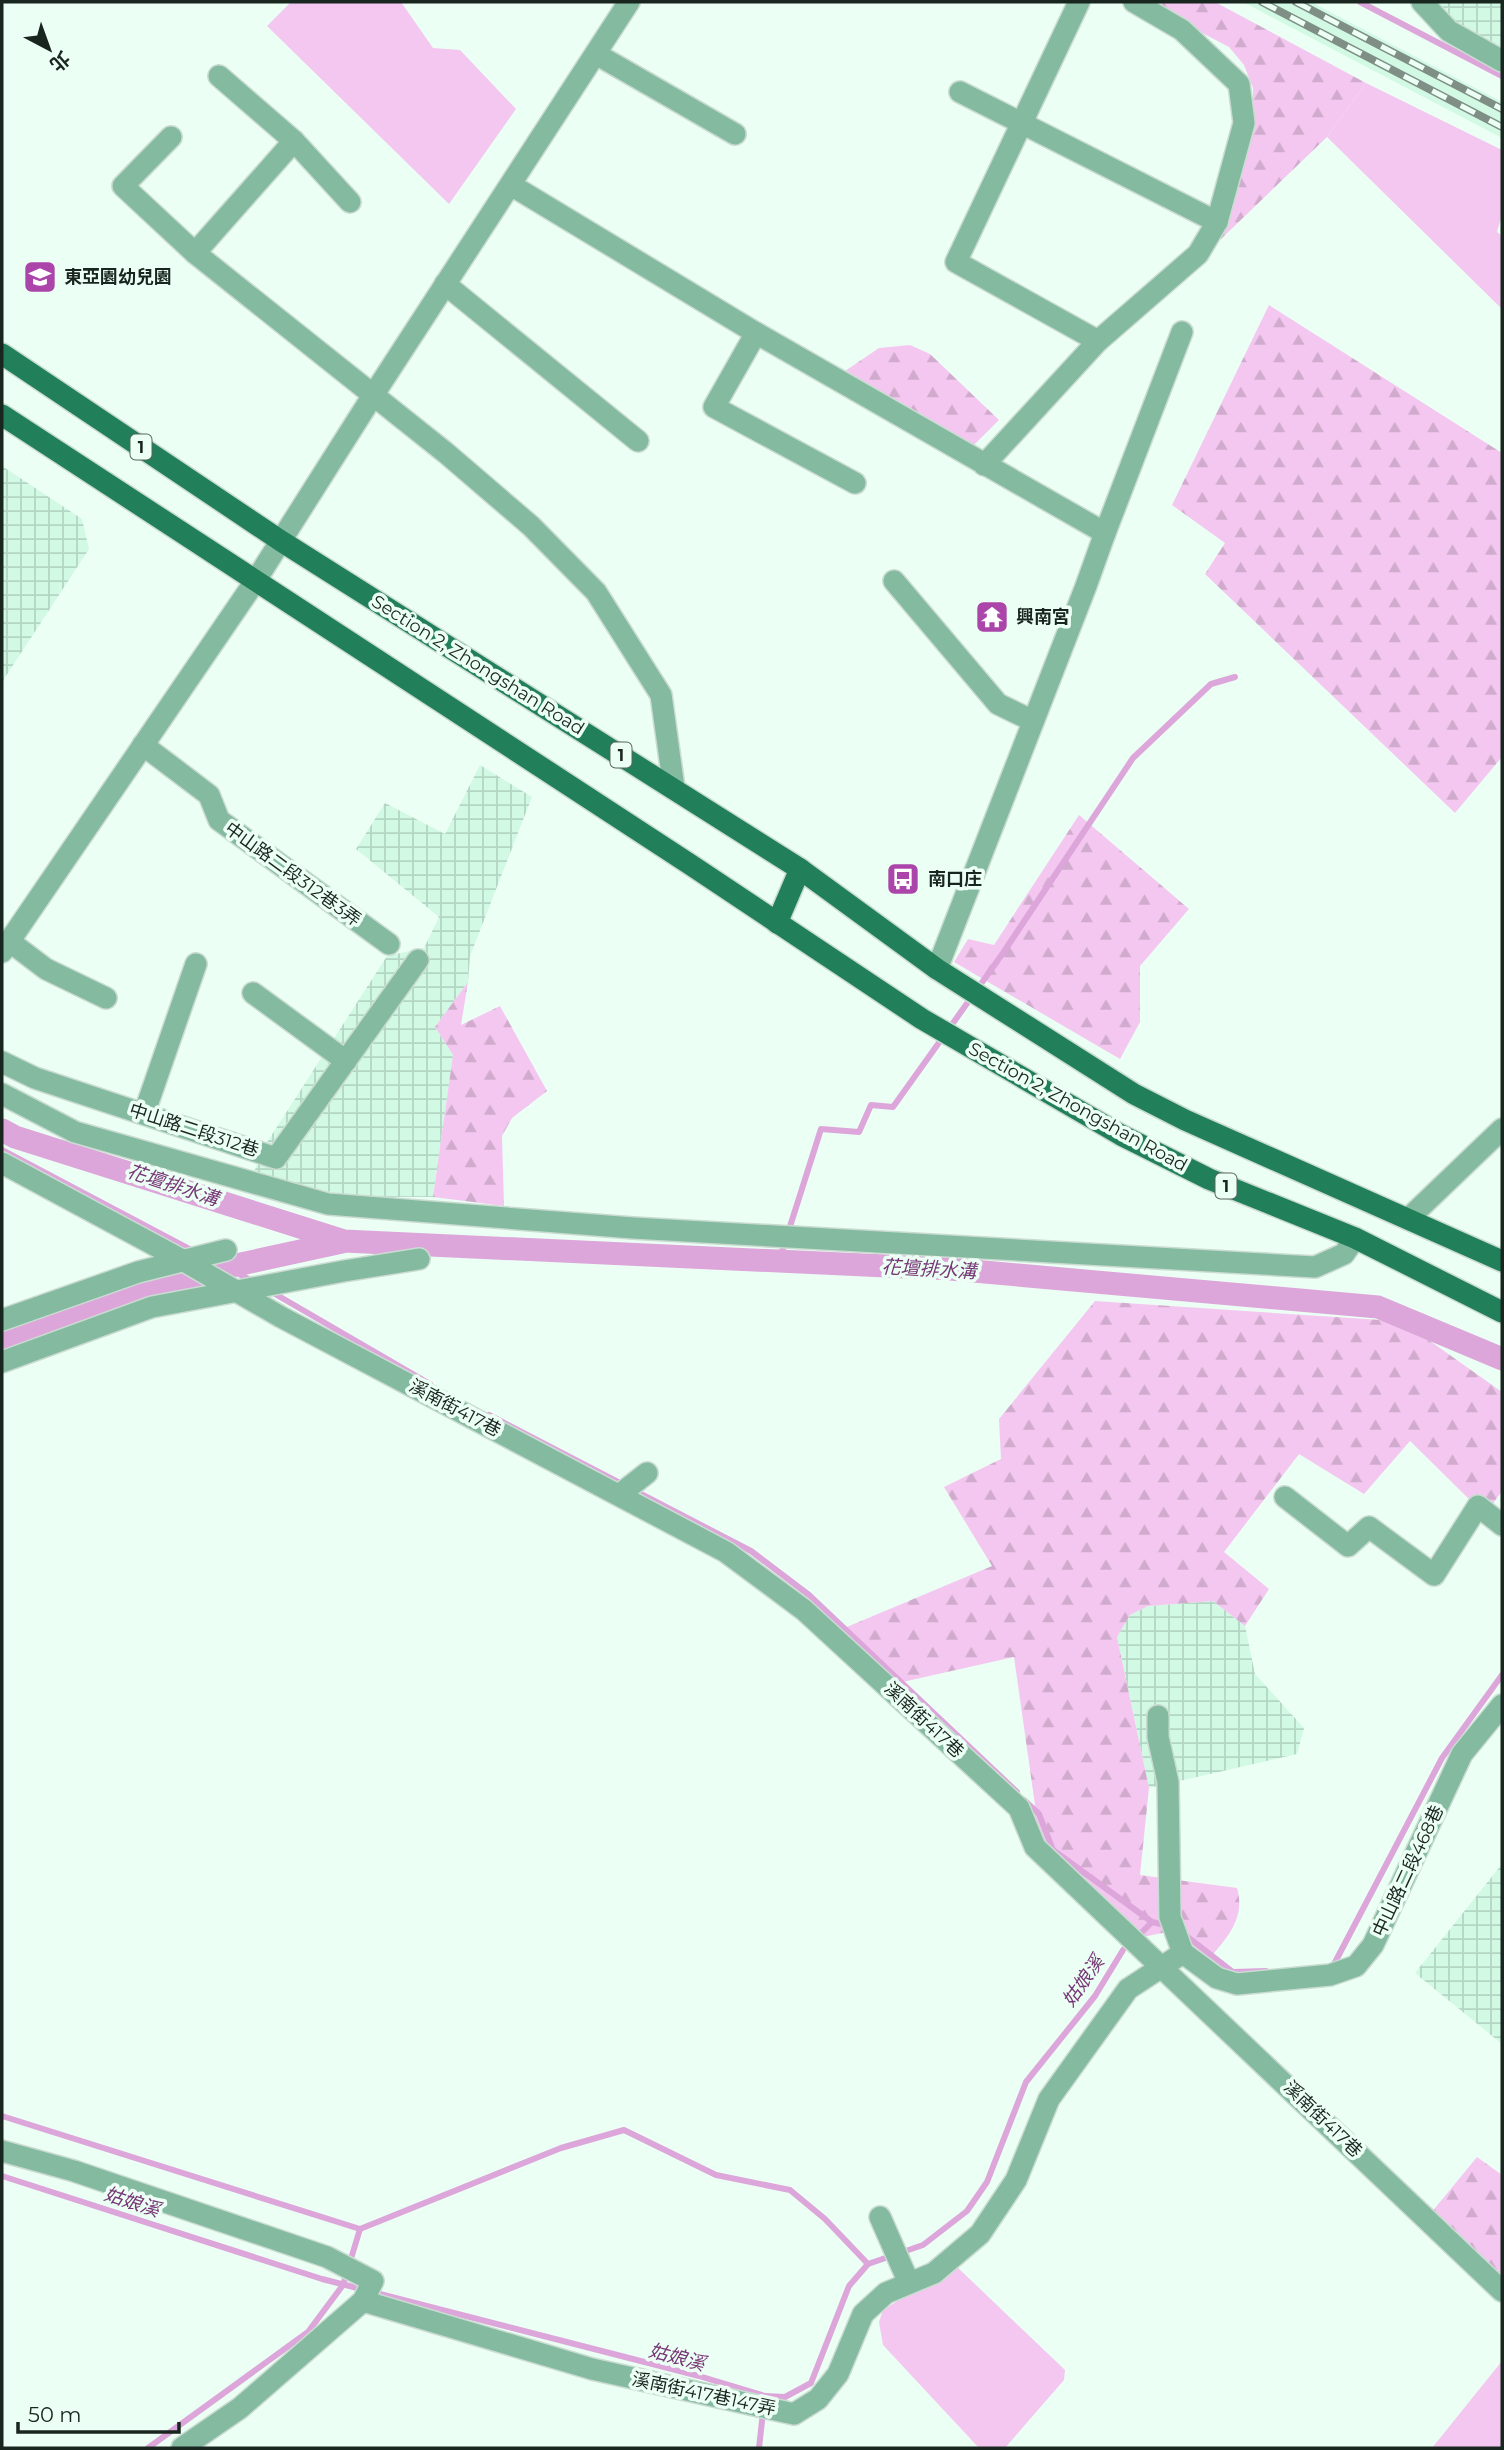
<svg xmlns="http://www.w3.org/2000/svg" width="1504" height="2450" font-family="Montserrat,'Noto Sans TC',sans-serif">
	<defs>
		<pattern id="industrial-grid" width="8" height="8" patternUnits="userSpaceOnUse" patternTransform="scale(1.75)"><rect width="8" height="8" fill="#d1f9e4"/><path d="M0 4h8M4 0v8" fill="none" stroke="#b3d5c3"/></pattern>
		<pattern id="forest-firs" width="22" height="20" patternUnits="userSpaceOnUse" patternTransform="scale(1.75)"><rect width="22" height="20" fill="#f4c7f1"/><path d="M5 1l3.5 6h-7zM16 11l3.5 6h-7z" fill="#d1abce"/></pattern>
	</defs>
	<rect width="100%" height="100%" fill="#ecfff4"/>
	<polygon fill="#d1f9e4" points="1243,2 1311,2 1502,102 1502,138"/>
	<g fill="url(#industrial-grid)">
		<polygon points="1420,2 1502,2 1502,57"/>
		<polygon points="2,466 82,519 89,549 2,682"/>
		<polygon points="480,765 532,797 470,956 468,982 435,1027 453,1055 433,1197 357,1197 252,1177 264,1147 387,956 424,948 439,917 356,849 385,803 445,834"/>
		<polygon points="1213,1601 1245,1626 1255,1674 1304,1728 1297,1754 1149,1788 1117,1637 1130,1615 1148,1606"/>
		<polygon points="1502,1864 1502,2044 1415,1973"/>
	</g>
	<g fill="#f4c7f1">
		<polygon points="291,2 401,2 433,48 460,50 516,109 449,204 267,26"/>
		<polygon points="1366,83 1502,150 1502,214 1497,232 1502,236 1502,309 1327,137"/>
		<polygon points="955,2265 1065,2370 1064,2380 1005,2448 979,2448 883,2345 879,2322 883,2310"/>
		<polygon points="1502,2361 1502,2448 1432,2448"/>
	</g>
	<g fill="url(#forest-firs)">
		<polygon points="1143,2 1215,2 1366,83 1327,137 1221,239 1210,235 1253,102 1253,88 1244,65 1229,47"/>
		<polygon points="1269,305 1502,453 1502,757 1455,813 1205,574 1225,543 1172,505"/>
		<polygon points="910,345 930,354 999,420 972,447 842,373 879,348"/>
		<polygon points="1079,815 1189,909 1140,966 1140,1022 1120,1059 954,962 968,939 994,945"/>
		<polygon points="468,982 461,1025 500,1006 547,1091 512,1118 502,1136 504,1206 433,1197 453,1055 435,1027"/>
		<path d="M1095 1301 1381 1320 1423 1336 1502 1392V1491L1492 1505 1471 1501 1410 1441 1364 1494 1299 1454 1224 1552 1269 1589 1245 1626 1213 1601 1148 1606 1130 1615 1117 1637 1149 1788 1140 1875 1237 1888C1247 1922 1222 1942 1202 1968L1167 1932 1133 1939 1028 1835 1036 1812 1014 1657 898 1683 842 1629 992 1566 944 1487 1001 1459 999 1419Z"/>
		<polygon points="1477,2157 1502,2175 1502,2290 1426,2219"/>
	</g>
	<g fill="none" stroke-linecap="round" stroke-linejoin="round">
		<g stroke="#dda6da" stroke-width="6">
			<polyline points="1360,2 1502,76"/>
			<polyline points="2,1150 195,1252"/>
			<polyline points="211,1259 254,1282"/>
			<polyline points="779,1261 821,1129 859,1132 871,1105 893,1107 1003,953 1133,758 1211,684 1235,677"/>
			<polyline points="270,1291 430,1384"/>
			<polyline points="489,1415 751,1551 809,1595 1017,1792"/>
			<polyline points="1024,1800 1039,1814 1053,1850 1152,1922"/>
			<polyline points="1141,1933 1152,1922 1169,1926"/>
			<polyline points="1184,1934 1233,1972 1266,1971"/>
			<polyline points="1332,1968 1442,1758 1502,1675"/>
			<polyline points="2,2116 360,2229 561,2148 624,2130 716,2175 790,2190 825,2219 868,2264"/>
			<polyline points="2,2176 322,2279 699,2376 765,2396 785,2397 811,2383 849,2286 868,2264 923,2245 967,2211 987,2182 1026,2082 1095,1996 1123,1950"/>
			<polyline points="148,2448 308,2332 343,2285 360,2229"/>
			<polyline points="759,2448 763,2412"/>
		</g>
		<g stroke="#dda6da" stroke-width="23">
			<polyline points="2,1130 15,1137 344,1241 950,1269 1378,1307 1502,1359"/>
			<polyline points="2,1339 227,1267 342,1242"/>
		</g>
		<defs>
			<g id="minor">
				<polyline points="1079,2 956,262 1098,341"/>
				<polyline points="1422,2 1449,31 1502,61"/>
				<polyline points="596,54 735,134"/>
				<polyline points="219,76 294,141 350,202"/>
				<polyline points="960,92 1217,222"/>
				<polyline points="171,137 123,186 195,253 446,453 531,526 596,592 661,695 674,788"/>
				<polyline points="511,185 756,333 1105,533 1086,586 937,969"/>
				<polyline points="195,253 294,141"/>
				<polyline points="445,284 638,441"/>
				<polyline points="756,333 714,407 855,483"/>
				<polyline points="984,465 1098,341 1198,254 1217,222 1244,123 1239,84 1182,30 1134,2"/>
				<polyline points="1105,533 1182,332"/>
				<polyline points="894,581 998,704 1033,721"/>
				<polyline points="143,745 209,795 219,820 389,944"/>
				<polyline points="9,941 46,969 106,998"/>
				<polyline points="2,952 256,580 372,397 629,2"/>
				<polyline points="253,993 346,1061"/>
				<polyline points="2,1062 35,1078 276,1158 418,960"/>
				<polyline points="2,1094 75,1132 328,1204 633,1228 1315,1267 1344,1254 1355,1238"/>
				<polyline points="144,1114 196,964"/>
				<polyline points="2,1163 184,1261 281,1317 726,1552 804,1610 1019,1808 1035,1847 1502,2291"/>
				<polyline points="1408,1219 1502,1129"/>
				<polyline points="2,1320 138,1272 226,1250"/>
				<polyline points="2,1362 152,1307 344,1271 419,1259"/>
				<polyline points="619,1495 647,1473"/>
				<polyline points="1285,1497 1348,1546 1369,1527 1434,1575 1478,1506 1502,1525"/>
				<polyline points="1158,1716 1158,1737 1168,1782 1170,1917 1183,1953"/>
				<polyline points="2,2151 74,2171 327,2257 373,2281 363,2301 240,2408 182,2448"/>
				<polyline points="880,2217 909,2283"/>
				<polyline points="363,2301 592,2369 794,2414 818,2399 838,2374 863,2314 886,2293 934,2273 980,2234 1016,2180 1049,2099 1128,1989 1183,1953 1217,1978 1237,1984 1330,1975 1356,1966 1373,1945 1462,1754 1502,1705"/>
			</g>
			<g id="major">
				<polyline points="2,354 281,541 800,869 937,969 1134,1094 1185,1120 1502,1261"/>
				<polyline points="2,415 691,865 922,1019 1121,1135 1209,1179 1355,1238 1502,1312"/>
				<polyline points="777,923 800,869"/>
			</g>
		</defs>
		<use href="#minor" stroke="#cadcd2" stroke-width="24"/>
		<use href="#major" stroke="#cadcd2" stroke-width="24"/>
		<use href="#minor" stroke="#84ba9f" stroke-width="21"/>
		<use href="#major" stroke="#217f5a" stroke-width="21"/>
		<defs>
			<g id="rail">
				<polyline points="1262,2 1502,127"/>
				<polyline points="1296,2 1502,109"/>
			</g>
		</defs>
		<use href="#rail" stroke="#7f8f86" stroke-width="8"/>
		<use href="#rail" stroke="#ecfff4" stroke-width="5" stroke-dasharray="16" stroke-linecap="butt"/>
	</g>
	<defs>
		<symbol id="school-square" viewBox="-11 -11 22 22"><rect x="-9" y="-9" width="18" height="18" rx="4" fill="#ab45aa" stroke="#ecfff4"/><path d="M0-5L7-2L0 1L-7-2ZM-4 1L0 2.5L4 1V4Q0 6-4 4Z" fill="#fff"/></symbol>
		<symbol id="temple-square" viewBox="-11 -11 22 22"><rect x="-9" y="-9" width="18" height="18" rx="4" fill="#ab45aa" stroke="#ecfff4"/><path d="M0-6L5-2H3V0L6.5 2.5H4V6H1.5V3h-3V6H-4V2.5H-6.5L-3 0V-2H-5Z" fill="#fff"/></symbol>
		<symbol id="bus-square" viewBox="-11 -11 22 22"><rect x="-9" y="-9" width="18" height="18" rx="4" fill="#ab45aa" stroke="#ecfff4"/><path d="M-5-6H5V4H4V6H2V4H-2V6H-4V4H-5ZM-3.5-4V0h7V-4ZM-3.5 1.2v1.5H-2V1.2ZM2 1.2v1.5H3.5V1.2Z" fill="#fff"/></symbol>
	</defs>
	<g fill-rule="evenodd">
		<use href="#school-square" x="21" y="258" width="38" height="38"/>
		<use href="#temple-square" x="973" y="598" width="38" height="38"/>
		<use href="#bus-square" x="884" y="860" width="38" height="38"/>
	</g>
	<g text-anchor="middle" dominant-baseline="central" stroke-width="7" stroke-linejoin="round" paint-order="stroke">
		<g fill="#ecfff4" stroke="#58665f" stroke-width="2">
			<rect x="130.5" y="434.5" width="21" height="25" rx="5"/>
			<rect x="610.5" y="742.5" width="21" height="25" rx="5"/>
			<rect x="1215.5" y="1173.5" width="21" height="25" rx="5"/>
		</g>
		<g font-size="16" font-weight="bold" fill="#19251f">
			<text x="141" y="447">1</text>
			<text x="621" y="755">1</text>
			<text x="1226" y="1186">1</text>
		</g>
		<g font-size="18" font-weight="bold" fill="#19251f" stroke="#ecfff4" text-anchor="start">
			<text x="64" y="277">東亞園幼兒園</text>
			<text x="1016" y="617">興南宮</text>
			<text x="928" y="879">南口庄</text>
		</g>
		<g font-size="18" fill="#19251f" stroke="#ecfff4">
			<text transform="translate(478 665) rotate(32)">Section 2, Zhongshan Road</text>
			<text transform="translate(293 874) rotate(36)">中山路二段312巷3弄</text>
			<text transform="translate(1078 1107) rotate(29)">Section 2, Zhongshan Road</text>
			<text transform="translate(194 1130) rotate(18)">中山路二段312巷</text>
			<text transform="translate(455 1408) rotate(28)">溪南街417巷</text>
			<text transform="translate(924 1720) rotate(43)">溪南街417巷</text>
			<text transform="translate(1408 1871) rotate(-65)">中山路二段468巷</text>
			<text transform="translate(1323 2119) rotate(44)">溪南街417巷</text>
			<text transform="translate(704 2394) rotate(12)">溪南街417巷147弄</text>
		</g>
		<g font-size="19" font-style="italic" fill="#773776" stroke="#ecfff4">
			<text transform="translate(173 1185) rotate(18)">花壇排水溝</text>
			<text transform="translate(929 1269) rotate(3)">花壇排水溝</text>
			<text transform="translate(1083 1981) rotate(-55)">姑娘溪</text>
			<text transform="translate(132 2202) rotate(18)">姑娘溪</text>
			<text transform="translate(677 2357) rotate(15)">姑娘溪</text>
		</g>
	</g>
	<rect width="1504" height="2450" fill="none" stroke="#19251f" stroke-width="7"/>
	<g transform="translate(49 49) rotate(139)" stroke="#ecfff4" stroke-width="5" paint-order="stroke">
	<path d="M0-5L12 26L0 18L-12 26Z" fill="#19251f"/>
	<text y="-10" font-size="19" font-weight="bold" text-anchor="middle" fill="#19251f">北</text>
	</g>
	<path d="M18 2422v10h161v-10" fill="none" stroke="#19251f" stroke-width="3.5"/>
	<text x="28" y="2422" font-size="21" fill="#19251f" stroke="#ecfff4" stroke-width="5" paint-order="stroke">50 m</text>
</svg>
